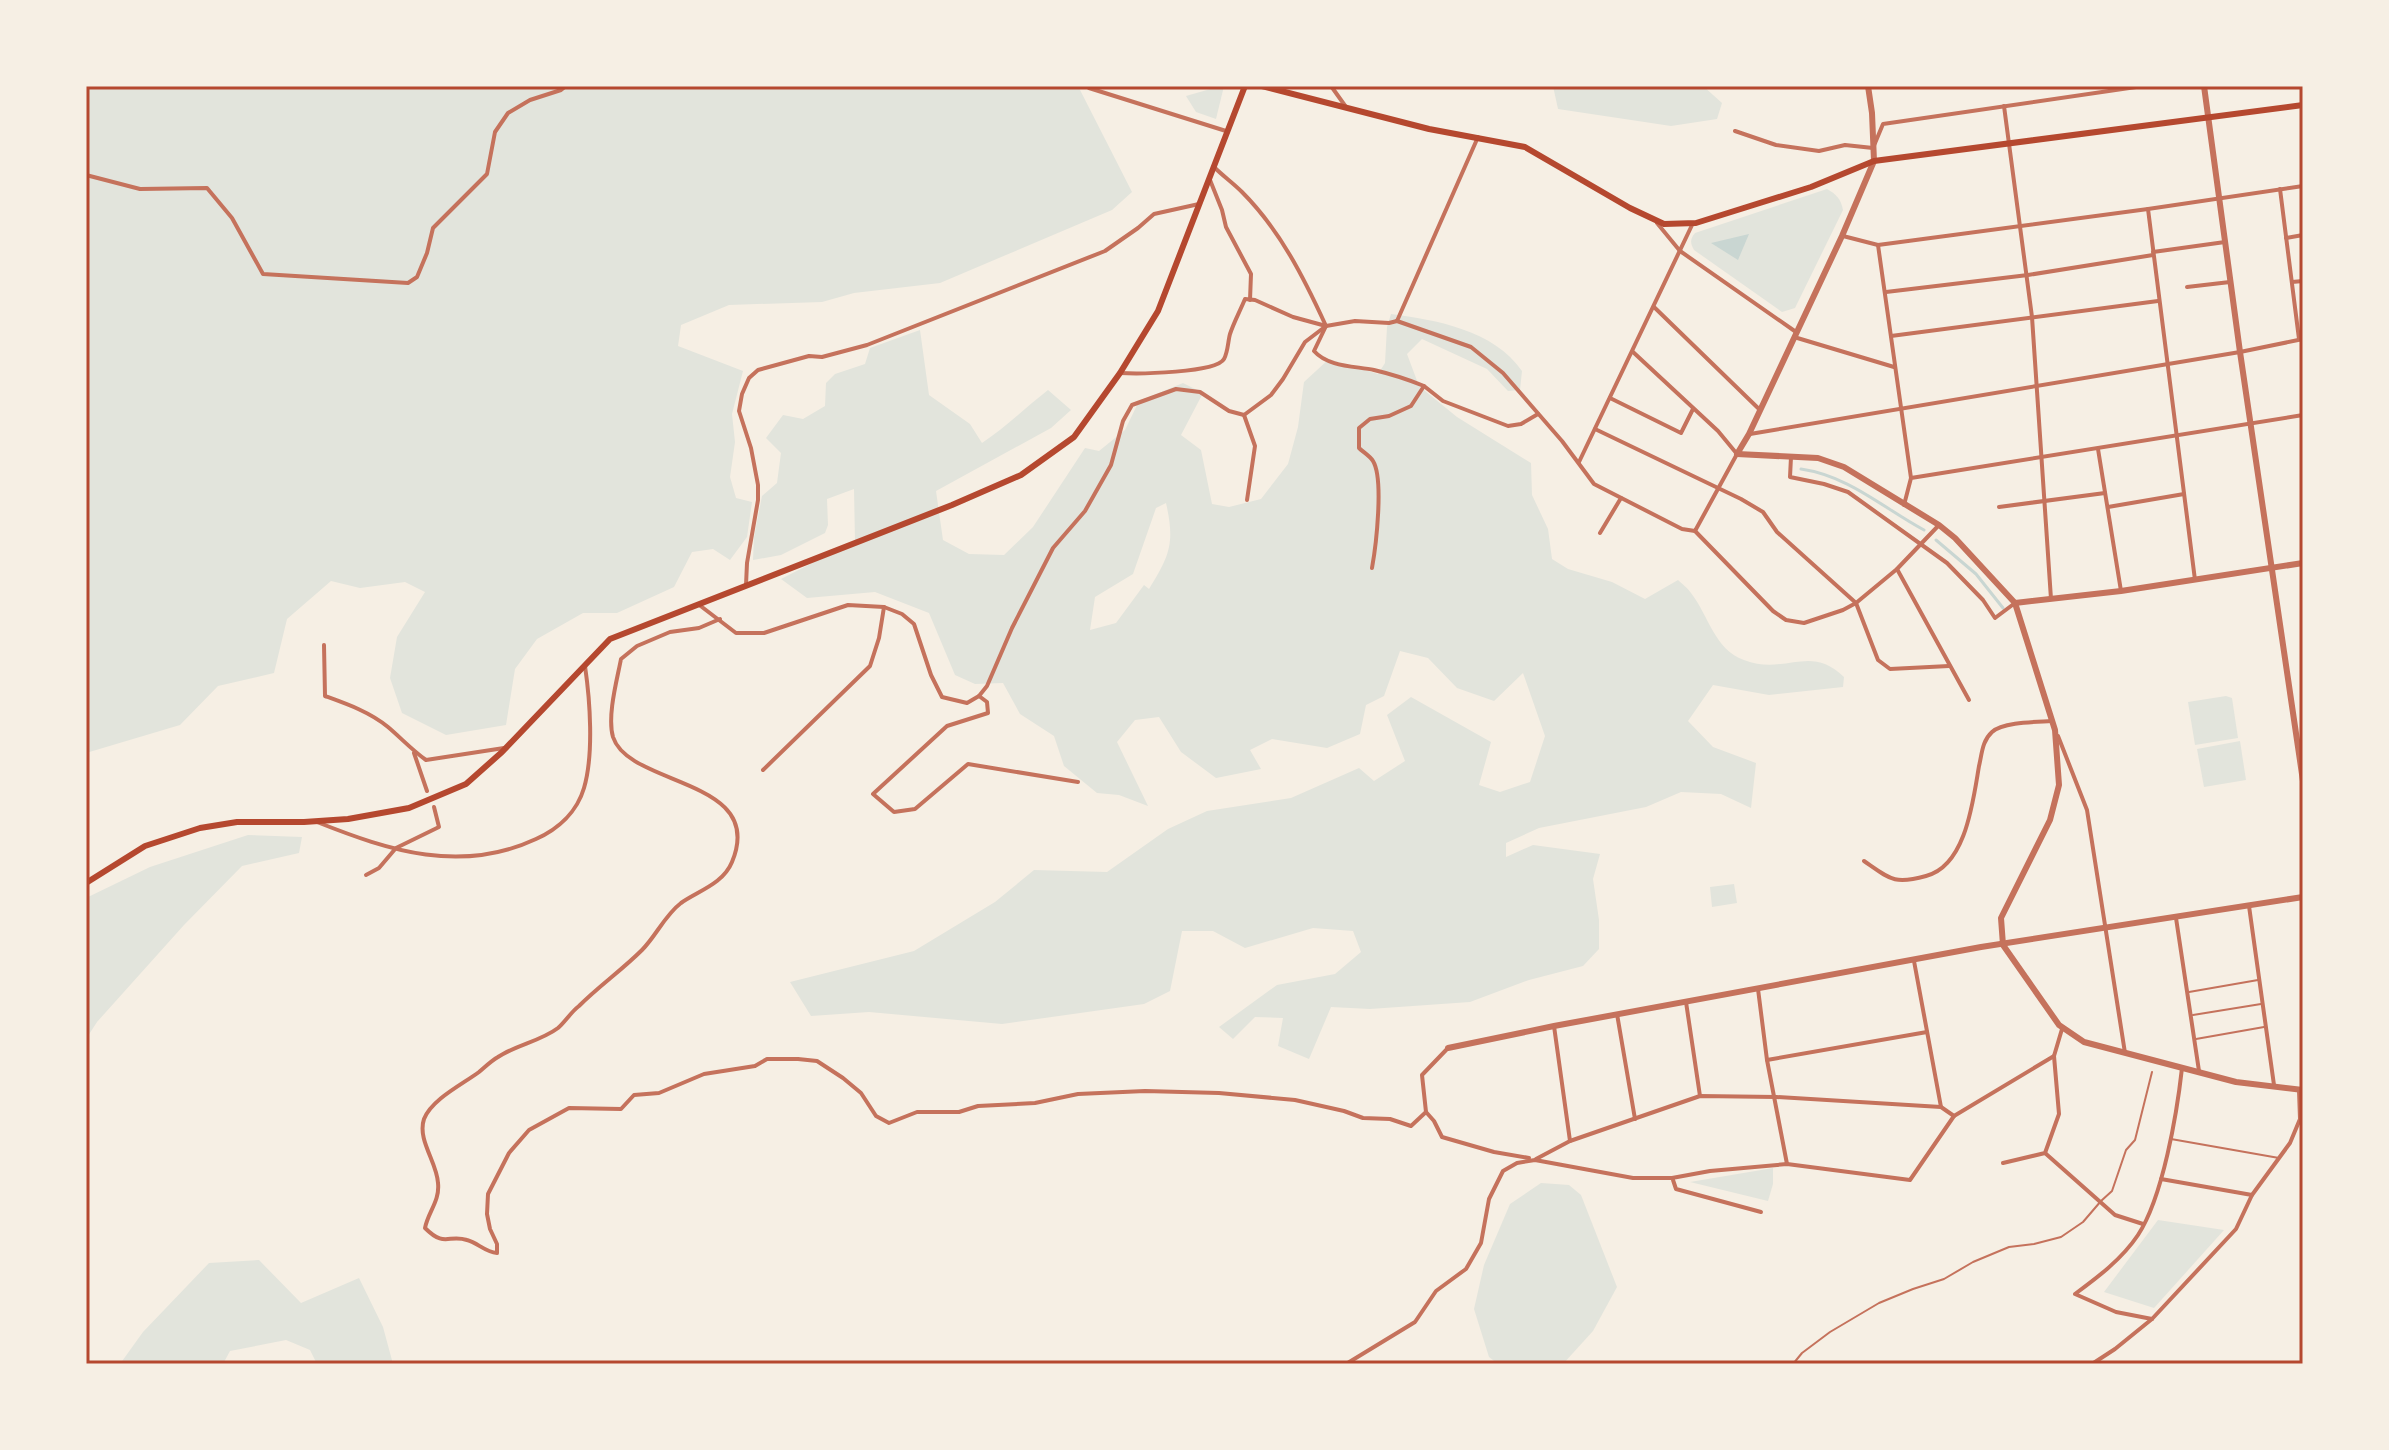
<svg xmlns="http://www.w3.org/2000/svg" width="2389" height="1450" font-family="'Varela Round',sans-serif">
	<rect width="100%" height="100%" fill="#f6efe4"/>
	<g fill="#e2e4dc" fill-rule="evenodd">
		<polygon points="86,86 1078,86 1132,192 1112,210 940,283 854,293 822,302 729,305 681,325 678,346 743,371 732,414 735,442 730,477 736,498 752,502 747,537 730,560 713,549 692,552 674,587 617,613 583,613 537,639 515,669 506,725 446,735 402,713 390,678 397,637 425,592 405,582 360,588 331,581 287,619 274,673 218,686 180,725 86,753"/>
		<polygon points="1221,86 1224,86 1216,119 1196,112 1186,96"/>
		<polygon points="1553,86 1703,86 1722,103 1717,119 1671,126 1558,109"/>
		<path d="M1827 189C1836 194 1841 199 1843 210L1795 308 1782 312 1694 250C1690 243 1690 239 1695 233Z"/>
		<path d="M1391 314C1436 320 1494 330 1522 371L1520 390 1508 391 1487 369 1422 339 1407 354 1419 386 1457 417 1531 463 1532 495 1548 529 1552 559 1568 569 1612 582 1645 599 1678 580C1682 584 1688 588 1691 593 1709 616 1714 649 1744 660 1785 676 1810 643 1844 677L1843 687 1769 695 1713 685 1688 721 1713 747 1756 763 1751 808 1721 794 1681 792 1646 807 1539 828 1506 843V857L1533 845 1600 854 1593 879 1599 920V949L1583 966 1529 980 1470 1002 1370 1009 1331 1007 1309 1059 1278 1046 1283 1018 1255 1017 1233 1039 1219 1027 1277 985 1335 974 1361 952 1353 931 1313 928 1245 948 1213 931H1182L1170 991 1144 1004 1002 1024 869 1012 811 1016 790 982 914 951 995 902 1034 870 1107 872 1168 829 1207 811 1291 798 1359 768 1374 781 1405 761 1387 715 1411 697 1491 742 1479 785 1500 792 1530 782 1545 736 1523 673 1494 701 1457 688 1428 658 1400 651 1384 696 1366 705 1360 734 1327 748 1272 739 1250 750 1261 769 1216 778 1181 752 1159 717 1135 720 1117 742 1148 806 1119 795 1097 793 1064 766 1054 736 1020 714 1003 683 975 684 955 675 929 613 875 592 807 598 781 579 855 541 854 489 827 499 828 525 825 533 781 555 753 560 754 537 762 496 777 483 781 453 766 438 783 415 803 419 825 406 826 383 835 374 865 364 870 348 920 330 929 395 970 424 982 443C1006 427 1025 408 1048 390L1071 410 1051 428 936 491 943 540 969 554 1004 555 1033 527 1085 448 1099 451 1125 430 1139 401 1183 383 1203 393 1181 435 1201 450 1212 504 1229 507 1261 499 1288 464 1298 427 1304 382 1329 359 1378 374 1385 363 1387 327ZM1166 503C1175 543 1170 555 1149 589L1144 585 1116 623 1090 630 1095 597 1133 574 1156 508Z"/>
		<polygon points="2226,696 2232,698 2238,738 2195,745 2188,702"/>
		<polygon points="2240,741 2246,780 2204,787 2197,749"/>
		<polygon points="248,835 302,837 299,853 242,866 184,925 97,1022 86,1039 86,898 150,867"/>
		<polygon points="1734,884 1737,903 1712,907 1710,887"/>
		<polygon points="1773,1168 1773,1184 1768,1201 1690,1182"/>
		<polygon points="1541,1183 1569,1185 1581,1195 1617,1287 1593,1331 1563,1364 1498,1364 1489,1357 1474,1309 1484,1265 1510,1204"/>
		<polygon points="2158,1220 2224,1230 2154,1308 2104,1292"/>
		<polygon points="259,1260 301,1303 359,1278 383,1327 393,1364 317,1364 310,1350 286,1340 230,1351 223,1364 120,1364 143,1332 209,1263"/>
	</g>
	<polygon fill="#c9d6d2" points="1749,234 1738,260 1711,243"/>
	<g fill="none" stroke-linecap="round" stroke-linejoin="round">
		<g stroke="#c9d6d2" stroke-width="3">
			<path d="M1801 469C1849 476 1883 508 1924 530"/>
			<polyline points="1936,540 1976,574 2003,608"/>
		</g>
		<g stroke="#c5725c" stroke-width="2">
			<polyline points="2189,992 2258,980"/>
			<polyline points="2193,1015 2261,1004"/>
			<polyline points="2196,1039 2264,1027"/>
			<polyline points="2171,1139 2279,1158"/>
			<polyline points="1793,1364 1802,1353 1830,1332 1879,1303 1913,1289 1944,1279 1973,1262 2009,1247 2034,1244 2061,1237 2083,1222 2101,1201 2112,1191 2126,1150 2135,1140 2152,1072"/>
		</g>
		<g stroke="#c5725c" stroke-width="4">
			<polyline points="1087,86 1089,88 1226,131"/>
			<polyline points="1331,86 1346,107"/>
			<polyline points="2004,106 2032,317 2051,599"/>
			<polyline points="1735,131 1776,145 1819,151 1845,145 1873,148 1883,124 2143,86"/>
			<path d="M1214 167C1223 176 1233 183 1242 192 1280 230 1304 278 1326 326L1314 351C1328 367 1355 366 1374 370 1391 374 1407 379 1424 386L1411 406 1389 416 1370 419 1359 428V448C1363 452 1370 456 1373 461 1384 479 1376 546 1372 568"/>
			<polyline points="86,175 140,189 207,188 232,218 263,274 408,283 417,277 427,253 433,228 487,174 495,132 508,113 530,100 561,90 566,86"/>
			<polyline points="1210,180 1222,210 1226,227 1251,274 1250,300"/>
			<polyline points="2280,189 2299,339"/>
			<polyline points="2148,209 2195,580"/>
			<polyline points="1657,223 1680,251 1796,332"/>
			<polyline points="1843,236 1878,245 2148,209 2303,186"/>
			<polyline points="2286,238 2303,235"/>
			<polyline points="1878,245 1911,478"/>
			<polyline points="2153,252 2225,242"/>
			<polyline points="2292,282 2303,281"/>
			<polyline points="2187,287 2230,282"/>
			<polyline points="1886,292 2028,275 2153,255"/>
			<polyline points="1654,307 1760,410"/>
			<polyline points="1397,321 1471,347 1503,373 1562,441 1594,484 1682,529 1695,531 1737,454 1718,431 1633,352"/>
			<polyline points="1397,321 1478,137"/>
			<polyline points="1891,336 2158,301"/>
			<polyline points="1794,337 1894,367"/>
			<path d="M1120 373C1138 374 1216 373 1224 359 1228 352 1228 341 1230 334 1234 322 1240 311 1245 299L1255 300 1293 317 1326 326 1355 321 1389 323 1397 321"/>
			<polyline points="1424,386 1443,401 1508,426 1521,424 1538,414"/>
			<polyline points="1610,398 1681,433 1693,409"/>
			<polyline points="1244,415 1255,446 1247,500"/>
			<polyline points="1595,429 1741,499 1763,512 1777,532 1856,603 1878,660 1890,669 1949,666"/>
			<polyline points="1750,434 2240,352 2303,339"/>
			<polyline points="2098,449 2121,591"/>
			<polyline points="1791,457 1790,477 1824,484 1848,492 1947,563 1983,600 1995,618 2015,603"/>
			<polyline points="1579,462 1693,223"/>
			<polyline points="1904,505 1911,478 2303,415"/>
			<polyline points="1999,507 2105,493"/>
			<polyline points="2108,507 2184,494"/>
			<polyline points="1695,531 1773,611 1786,620 1804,623 1843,610 1856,603 1897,569 1939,525"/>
			<polyline points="1600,533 1621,498"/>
			<polyline points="1897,569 1969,700"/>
			<polyline points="746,585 747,563 758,500 758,485 751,448 739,411 742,394 749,378 758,370 809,356 822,357 867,345 1105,251 1138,228 1154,214 1199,204"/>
			<polyline points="698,604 736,633 764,633 848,605 884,607 902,614 914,624 931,675 942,697 967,703 979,696 987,686 1012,628 1053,548 1085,511 1111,465 1123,421 1132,405 1176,389 1200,392 1229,411 1244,415 1271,395 1283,379 1305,342 1326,326"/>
			<path d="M720 619 699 628 670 632 637 646 621 659C617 680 607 716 613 737 629 787 767 778 732 862 723 884 698 891 681 903 665 915 656 936 642 950 622 970 599 986 579 1006 571 1012 565 1022 558 1028 541 1041 516 1045 498 1057 491 1061 485 1067 479 1072 463 1084 432 1099 424 1119 417 1140 437 1162 438 1183 440 1201 428 1212 425 1228 445 1248 448 1234 467 1240 478 1243 485 1252 497 1253V1244L490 1229 487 1214 488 1194 509 1153 529 1130 569 1108 621 1109 634 1095 659 1093 704 1074 755 1066 767 1059H798L817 1061 843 1078 861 1093 876 1116 889 1123 917 1112H959L978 1106 1035 1103 1078 1094 1145 1091 1219 1093 1295 1100 1344 1111 1363 1118 1390 1119 1411 1126 1426 1112 1422 1075 1448 1048"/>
			<path d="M324 645 325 696C347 704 370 712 388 727 401 738 412 750 426 760L504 748"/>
			<polyline points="979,696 987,702 988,713 947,726 873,794 894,812 915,809 968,764 1078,782"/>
			<polyline points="2058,736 2087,810 2125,1053"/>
			<polyline points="414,753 427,791"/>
			<polyline points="763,770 870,666 879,638 884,607"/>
			<path d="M317 822C390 851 461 874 536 839 558 829 577 812 584 788 594 754 590 700 585 666"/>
			<path d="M1864 861C1890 879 1894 885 1926 876 1966 866 1973 801 1979 766 1982 754 1982 741 1992 732 2003 722 2036 722 2051 721"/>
			<polyline points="366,875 379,868 396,848 439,827 434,807"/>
			<polyline points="2249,906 2274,1085"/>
			<polyline points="2176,918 2199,1071"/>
			<polyline points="1914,961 1941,1107"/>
			<polyline points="1758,989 1767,1060 1787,1164"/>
			<polyline points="1686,1002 1700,1096"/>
			<polyline points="1617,1014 1635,1119"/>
			<polyline points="1554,1026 1570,1141"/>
			<polyline points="1767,1060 1927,1032"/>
			<polyline points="1426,1112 1434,1121 1442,1137 1494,1152 1529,1158"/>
			<polyline points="2045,1153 2115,1215 2143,1224"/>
			<polyline points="1536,1159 1570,1141 1700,1096 1776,1097 1941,1107 1954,1116"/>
			<polyline points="2003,1163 2045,1153 2059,1114 2054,1056"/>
			<polyline points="2161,1179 2252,1195"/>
			<polyline points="1673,1180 1676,1189 1761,1212"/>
			<path d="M2152 1319 2116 1312 2075 1294C2098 1277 2122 1259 2138 1235 2163 1197 2177 1113 2182 1068"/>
			<polyline points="1346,1364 1415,1322 1436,1291 1466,1269 1481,1243 1489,1199 1503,1171 1517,1163 1535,1160 1633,1178 1672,1178 1710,1171 1787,1164 1910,1180 1954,1116 2054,1056 2062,1029"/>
			<polyline points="2092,1364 2115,1349 2152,1319 2236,1229 2252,1195 2290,1143 2300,1119 2299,1090"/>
		</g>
		<g stroke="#c5725c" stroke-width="6">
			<polyline points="1868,86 1872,113 1874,161 1842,236 1749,434 1737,454 1818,458 1844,467 1939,525 1955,538 2015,603 2055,730 2059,785 2050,820 2001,918 2003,945 2059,1025 2084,1042 2236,1082 2303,1090"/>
			<polyline points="2204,86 2240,352 2303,781"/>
			<polyline points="2015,603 2121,591 2303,563"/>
			<polyline points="1448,1048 1554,1026 1981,947 2303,897"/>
		</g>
		<g stroke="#b5482f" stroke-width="6">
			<polyline points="1262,86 1429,129 1525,147 1630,208 1664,224 1696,223 1811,187 1874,161 2303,105"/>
			<polyline points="86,883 145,846 200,828 237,822 304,822 348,819 409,808 466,784 502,752 610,639 952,505 1021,475 1074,437 1120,373 1158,311 1245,86"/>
		</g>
	</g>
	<rect width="2389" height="1450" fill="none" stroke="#f6efe4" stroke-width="176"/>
	<rect x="88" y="88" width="2213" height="1274" fill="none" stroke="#b5482f" stroke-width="3"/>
</svg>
